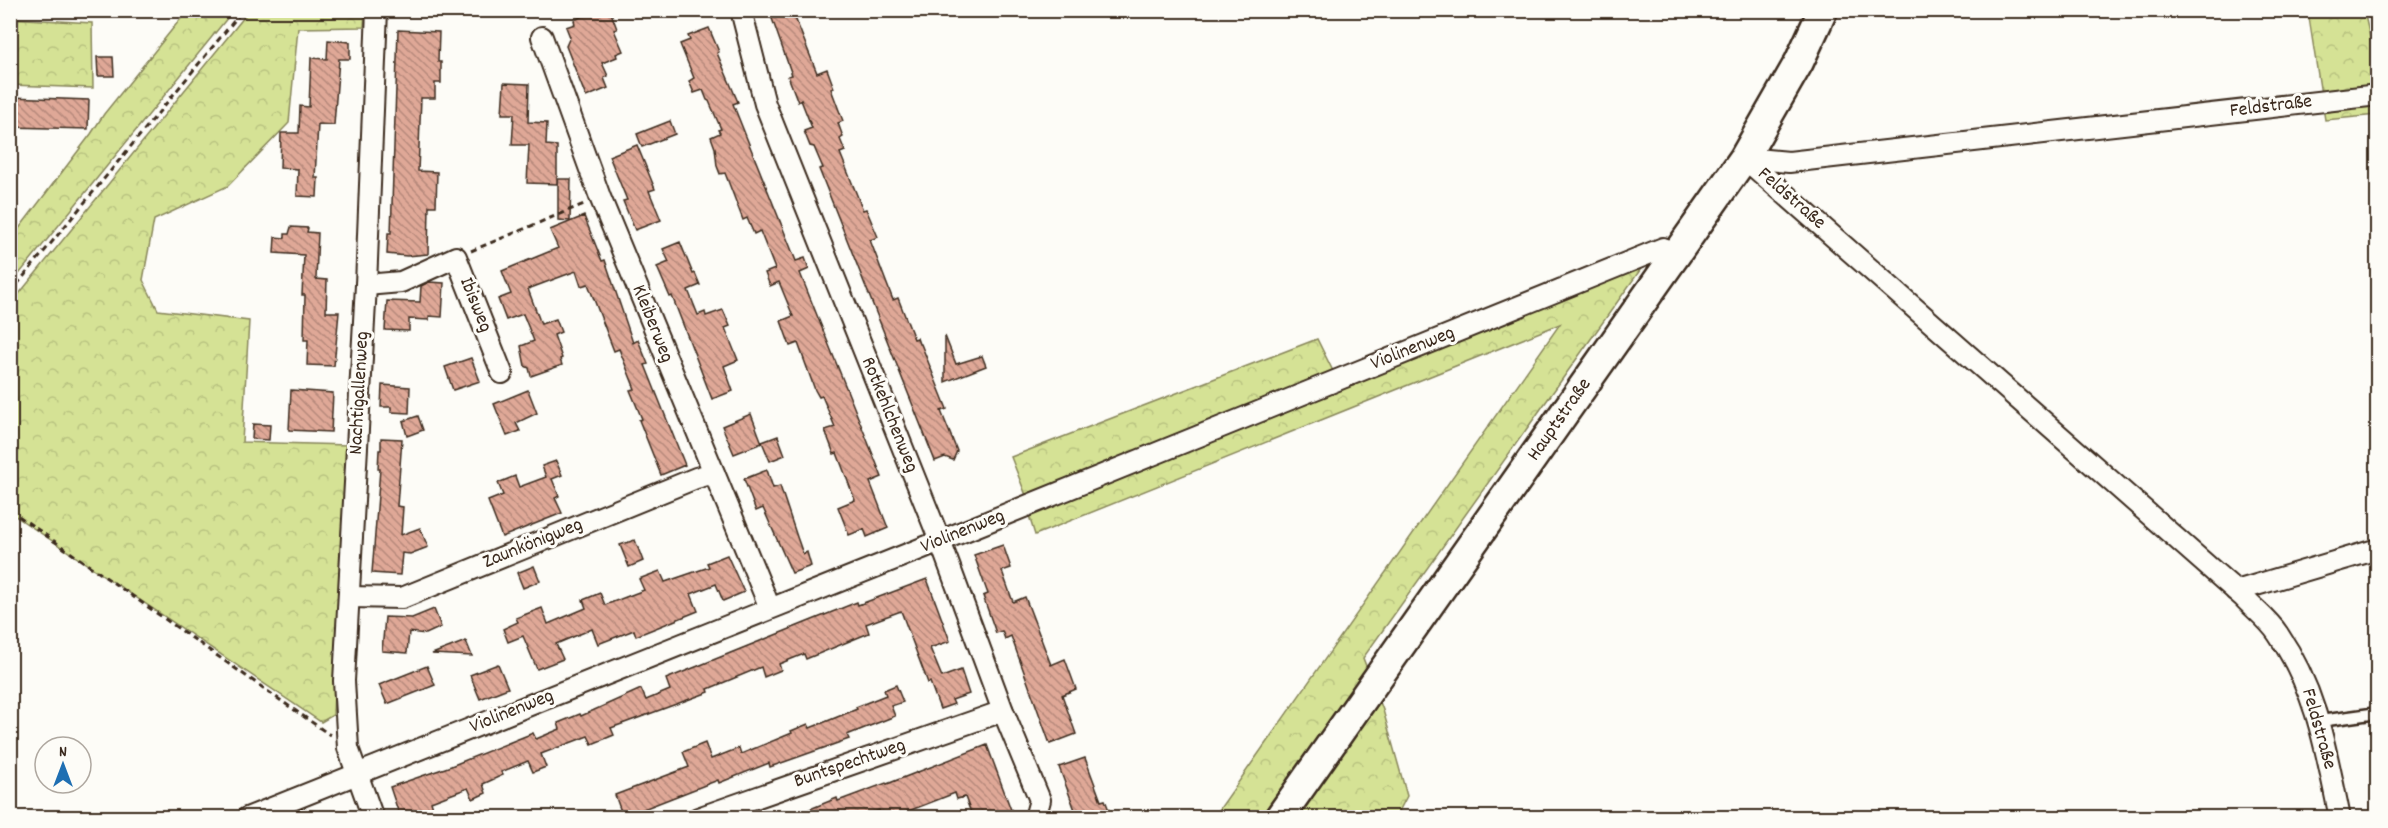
<svg xmlns="http://www.w3.org/2000/svg" width="2388" height="828" font-family="Dekko,sans-serif">
	<defs>
		<pattern id="forest-crowns" width="20" height="18" patternUnits="userSpaceOnUse" patternTransform="scale(1.5)"><rect width="20" height="18" fill="#d5e295"/><path d="M2 6a3 3 0 1 1 6 0M12 15a3 3 0 1 1 6 0" fill="none" stroke="#b8c280"/></pattern>
		<pattern id="building-back-hatch" width="6" height="6" patternUnits="userSpaceOnUse" patternTransform="scale(1.5)"><rect width="6" height="6" fill="#dfa897"/><path d="M-1 5l2 2M0 0l6 6M5-1l2 2" fill="none" stroke="#b6897b"/></pattern>
	</defs>
	<rect width="100%" height="100%" fill="#fdfcf7"/>
	<filter id="ink" filterUnits="userSpaceOnUse"><feTurbulence type="fractalNoise" baseFrequency=".0167" numOctaves="2"/><feDisplacementMap in="SourceGraphic" scale="12" xChannelSelector="R" yChannelSelector="G"/><feConvolveMatrix kernelMatrix="1 2 1 2 8 2 1 2 1" color-interpolation-filters="sRGB"/></filter>
	<g filter="url(#ink)">
		<g fill="url(#forest-crowns)" stroke="#88865a" stroke-width="1.5">
			<polygon points="187,11 233,11 11,284 11,239 91,134 104,114"/>
			<polygon points="249,11 365,11 364,27 298,28 289,123 228,186 154,220 143,280 158,310 249,321 242,442 348,445 341,538 333,715 321,722 11,513 10,305"/>
			<polygon points="2308,11 2364,11 2377,68 2377,115 2325,120"/>
			<polygon points="10,18 92,23 93,88 11,85"/>
			<polygon points="1663,238 1363,658 1383,710 1407,796 1396,817 1214,817 1560,324 1035,535 1030,519 1027,498 1011,457 1317,339 1334,373"/>
		</g>
		<g fill="url(#building-back-hatch)" stroke="#3b2a1e" stroke-width="1.5">
			<polygon points="596,10 610,10 617,29 614,30 623,51 616,54 617,57 602,63 608,76 604,78 608,88 586,97 566,46 570,37 566,27 575,24 574,20"/>
			<polygon points="769,10 792,10 817,73 827,69 834,88 831,89 843,121 838,123 843,137 840,139 845,151 840,153 863,210 866,209 878,237 870,240 893,300 898,298 914,339 917,338 919,344 921,344 947,409 941,411 957,451 953,460 945,457 935,461 819,169 823,168 814,147 810,146 804,131 812,128 801,100 798,102 788,76 792,75"/>
			<polygon points="709,28 719,52 717,53 738,102 733,104 796,261 805,258 809,269 800,273 882,477 870,482 888,528 867,537 864,529 849,535 838,507 855,500 837,453 834,454 825,430 835,427 822,396 819,397 815,390 798,343 790,346 781,321 793,316 779,282 770,286 765,273 775,269 760,231 754,234 747,218 743,220 725,173 720,174 717,166 715,148 711,137 720,133 718,130 721,129 709,101 707,100 703,90 694,93 689,81 694,78 680,44 690,40 688,36"/>
			<polygon points="398,30 439,32 438,62 441,62 441,83 435,83 435,98 421,98 418,171 437,172 436,206 429,206 428,254 407,256 387,254 388,233 391,233"/>
			<polygon points="328,40 350,42 350,59 339,59 334,125 318,124 315,178 318,178 317,197 297,196 298,169 280,168 281,133 299,133 300,106 309,107 311,58 327,59"/>
			<polygon points="97,57 113,57 114,76 98,76"/>
			<polygon points="504,83 529,84 528,122 547,123 546,145 557,146 557,184 527,183 529,145 512,145 514,114 502,114"/>
			<polygon points="10,97 89,100 88,129 10,127"/>
			<polygon points="670,121 675,134 642,147 637,134"/>
			<polygon points="637,145 655,189 649,191 661,220 635,230 623,201 627,200 609,156"/>
			<polygon points="558,179 571,179 570,221 558,220"/>
			<polygon points="584,216 602,261 605,260 633,343 638,340 648,364 645,365 685,465 661,475 639,420 642,419 630,390 635,389 619,349 614,351 588,284 581,286 576,271 528,289 541,324 556,319 561,332 554,335 562,358 560,359 562,365 531,376 529,368 525,366 521,346 534,341 523,314 506,320 498,299 511,294 502,271 558,248 550,230"/>
			<polygon points="291,227 308,228 307,232 318,233 316,279 327,280 326,312 339,312 334,366 307,365 308,340 304,340 305,295 302,295 304,255 274,253 275,237 285,238 285,234 289,234"/>
			<polygon points="680,242 693,274 695,273 700,285 688,290 698,315 705,312 706,316 723,310 730,326 725,328 738,360 724,366 733,391 712,399 672,296 670,297 657,267 669,262 663,249"/>
			<polygon points="429,282 444,283 442,317 429,316 429,320 409,319 409,331 385,330 387,301 420,302 421,286"/>
			<polygon points="945,336 956,364 982,356 986,366 945,382"/>
			<polygon points="471,358 480,381 453,390 445,367"/>
			<polygon points="382,385 410,387 409,413 391,412 391,407 381,407"/>
			<polygon points="291,390 333,393 331,432 289,430"/>
			<polygon points="528,390 537,413 516,423 520,431 507,436 494,404"/>
			<polygon points="751,414 762,443 734,454 722,426"/>
			<polygon points="418,416 423,430 407,436 403,421"/>
			<polygon points="253,424 270,425 269,440 252,439"/>
			<polygon points="778,436 785,455 770,461 762,442"/>
			<polygon points="381,438 402,439 397,506 403,507 401,535 420,528 428,547 410,554 402,553 400,575 372,573 380,469 378,469 379,450 381,450"/>
			<polygon points="556,461 562,475 552,479 559,496 555,498 562,513 502,537 488,501 503,495 498,483 515,476 519,487 546,477 542,466"/>
			<polygon points="767,470 773,488 780,486 797,537 803,554 807,552 811,566 792,573 763,508 756,511 744,479"/>
			<polygon points="635,540 643,561 629,567 620,545"/>
			<polygon points="1003,545 1011,568 1002,571 1013,602 1025,597 1051,665 1065,659 1076,689 1062,695 1076,734 1050,744 1011,636 1005,639 1002,631 996,633 983,596 988,594 974,555"/>
			<polygon points="727,555 744,592 723,601 716,584 691,594 698,611 636,636 634,630 598,644 592,629 556,644 563,659 537,669 523,636 508,642 503,629 518,622 516,618 542,608 548,624 586,608 583,600 600,593 605,605 644,590 639,579 660,571 665,582 709,567 707,563"/>
			<polygon points="534,566 540,581 523,588 517,573"/>
			<polygon points="927,579 950,641 930,648 942,677 961,670 969,694 952,700 954,704 940,709 930,682 928,683 901,611 866,624 869,633 806,659 804,654 779,664 781,670 764,677 761,667 708,689 709,692 611,728 614,735 592,744 588,736 541,754 546,767 533,772 528,761 501,772 503,775 483,784 486,793 473,799 468,788 431,802 436,818 407,818 405,811 399,814 390,787 451,766 533,733 536,739 560,729 558,723 580,714 581,716 641,689 646,700 670,690 666,679 857,602 858,605"/>
			<polygon points="434,609 441,627 426,634 409,632 407,653 382,651 385,617 412,618"/>
			<polygon points="466,641 472,656 432,654"/>
			<polygon points="498,664 508,688 480,699 470,675"/>
			<polygon points="427,666 435,685 387,704 379,685"/>
			<polygon points="896,685 903,702 891,706 895,716 847,735 849,739 770,767 769,763 719,783 718,780 623,817 615,795 689,767 683,752 705,743 711,759 739,748 741,754 792,733 791,731 808,724 810,728 857,709 856,707 886,695 884,690"/>
			<polygon points="987,745 1014,818 973,818 965,797 957,799 955,793 906,812 908,818 882,818 879,810 859,818 788,818 837,798 838,801 886,783 887,784"/>
			<polygon points="1085,758 1101,801 1105,800 1112,818 1078,818 1059,767"/>
		</g>
		<g fill="none" stroke-linecap="round" stroke-linejoin="round">
			<defs>
				<polyline id="lane" points="2320,721 2378,713"/>
				<g id="street">
					<polyline points="741,10 765,104 940,541 1003,711 1040,800 1035,818"/>
					<polyline points="542,37 600,197 770,608"/>
					<path d="M1744 158 2243 597C2254 609 2269 620 2278 634 2317 691 2326 751 2340 818"/>
					<polyline points="1744,158 1789,162 2378,95"/>
					<polyline points="366,285 401,282 456,257 502,373"/>
					<polyline points="2236,591 2378,549"/>
					<polyline points="349,597 402,598 696,478 714,473"/>
					<polyline points="247,818 940,541 1663,248 1678,253"/>
					<polyline points="373,818 348,748 344,681 366,285 377,10"/>
					<polyline points="698,818 1003,711"/>
				</g>
				<polyline id="secondary" points="1279,818 1744,158 1799,62 1823,10"/>
			</defs>
			<use href="#lane" stroke="#3b2a1e" stroke-width="15"/>
			<use href="#street" stroke="#3b2a1e" stroke-width="24"/>
			<use href="#secondary" stroke="#3b2a1e" stroke-width="33"/>
			<g stroke="#3b2a1e" stroke-width="3" stroke-dasharray="6 4.5" stroke-linecap="butt">
				<polyline points="471,251 584,204"/>
				<polyline points="10,293 243,10"/>
				<polyline points="10,510 330,735"/>
			</g>
			<use href="#lane" stroke="#fdfcf7" stroke-width="10"/>
			<use href="#street" stroke="#fdfcf7" stroke-width="20"/>
			<use href="#secondary" stroke="#fdfcf7" stroke-width="28"/>
		</g>
	</g>
	<g text-anchor="middle" dominant-baseline="central" stroke-width="6" stroke-linejoin="round" paint-order="stroke">
		<g font-size="20" fill="#3b2a1e" stroke="#fdfcf7">
			<text transform="translate(2271 107) rotate(-7)">Feldstraße</text>
			<text transform="translate(1791 199) rotate(41)">Feldstraße</text>
			<text transform="translate(475 305) rotate(68)">Ibisweg</text>
			<text transform="translate(652 324) rotate(68)">Kleiberweg</text>
			<text transform="translate(1413 349) rotate(-22)">Violinenweg</text>
			<text transform="translate(360 393) rotate(-87)">Nachtigallenweg</text>
			<text transform="translate(889 415) rotate(68)">Rotkehlchenweg</text>
			<text transform="translate(1560 420) rotate(-55)">Hauptstraße</text>
			<text transform="translate(963 532) rotate(-22)">Violinenweg</text>
			<text transform="translate(533 544) rotate(-22)">Zaunkönigweg</text>
			<text transform="translate(512 712) rotate(-22)">Violinenweg</text>
			<text transform="translate(2318 729) rotate(74)">Feldstraße</text>
			<text transform="translate(850 764) rotate(-19)">Buntspechtweg</text>
		</g>
	</g>
	<rect width="2388" height="828" fill="none" stroke="#fdfcf7" stroke-width="36"/>
	<rect x="18" y="18" width="2352" height="792" fill="none" stroke="#3b2a1e" stroke-width="2" filter="url(#ink)"/>
	<g transform="translate(63 765)"><circle r="28" fill="#fdfcf7" stroke="#afa8a0" stroke-width="1.5"/>
	<path d="M0-4.5L10 22L0 15L-10 22Z" fill="#1f6fb2"/>
	<text y="-9" font-size="16" font-weight="bold" text-anchor="middle" fill="#3b2a1e">N</text>
	</g>
</svg>
